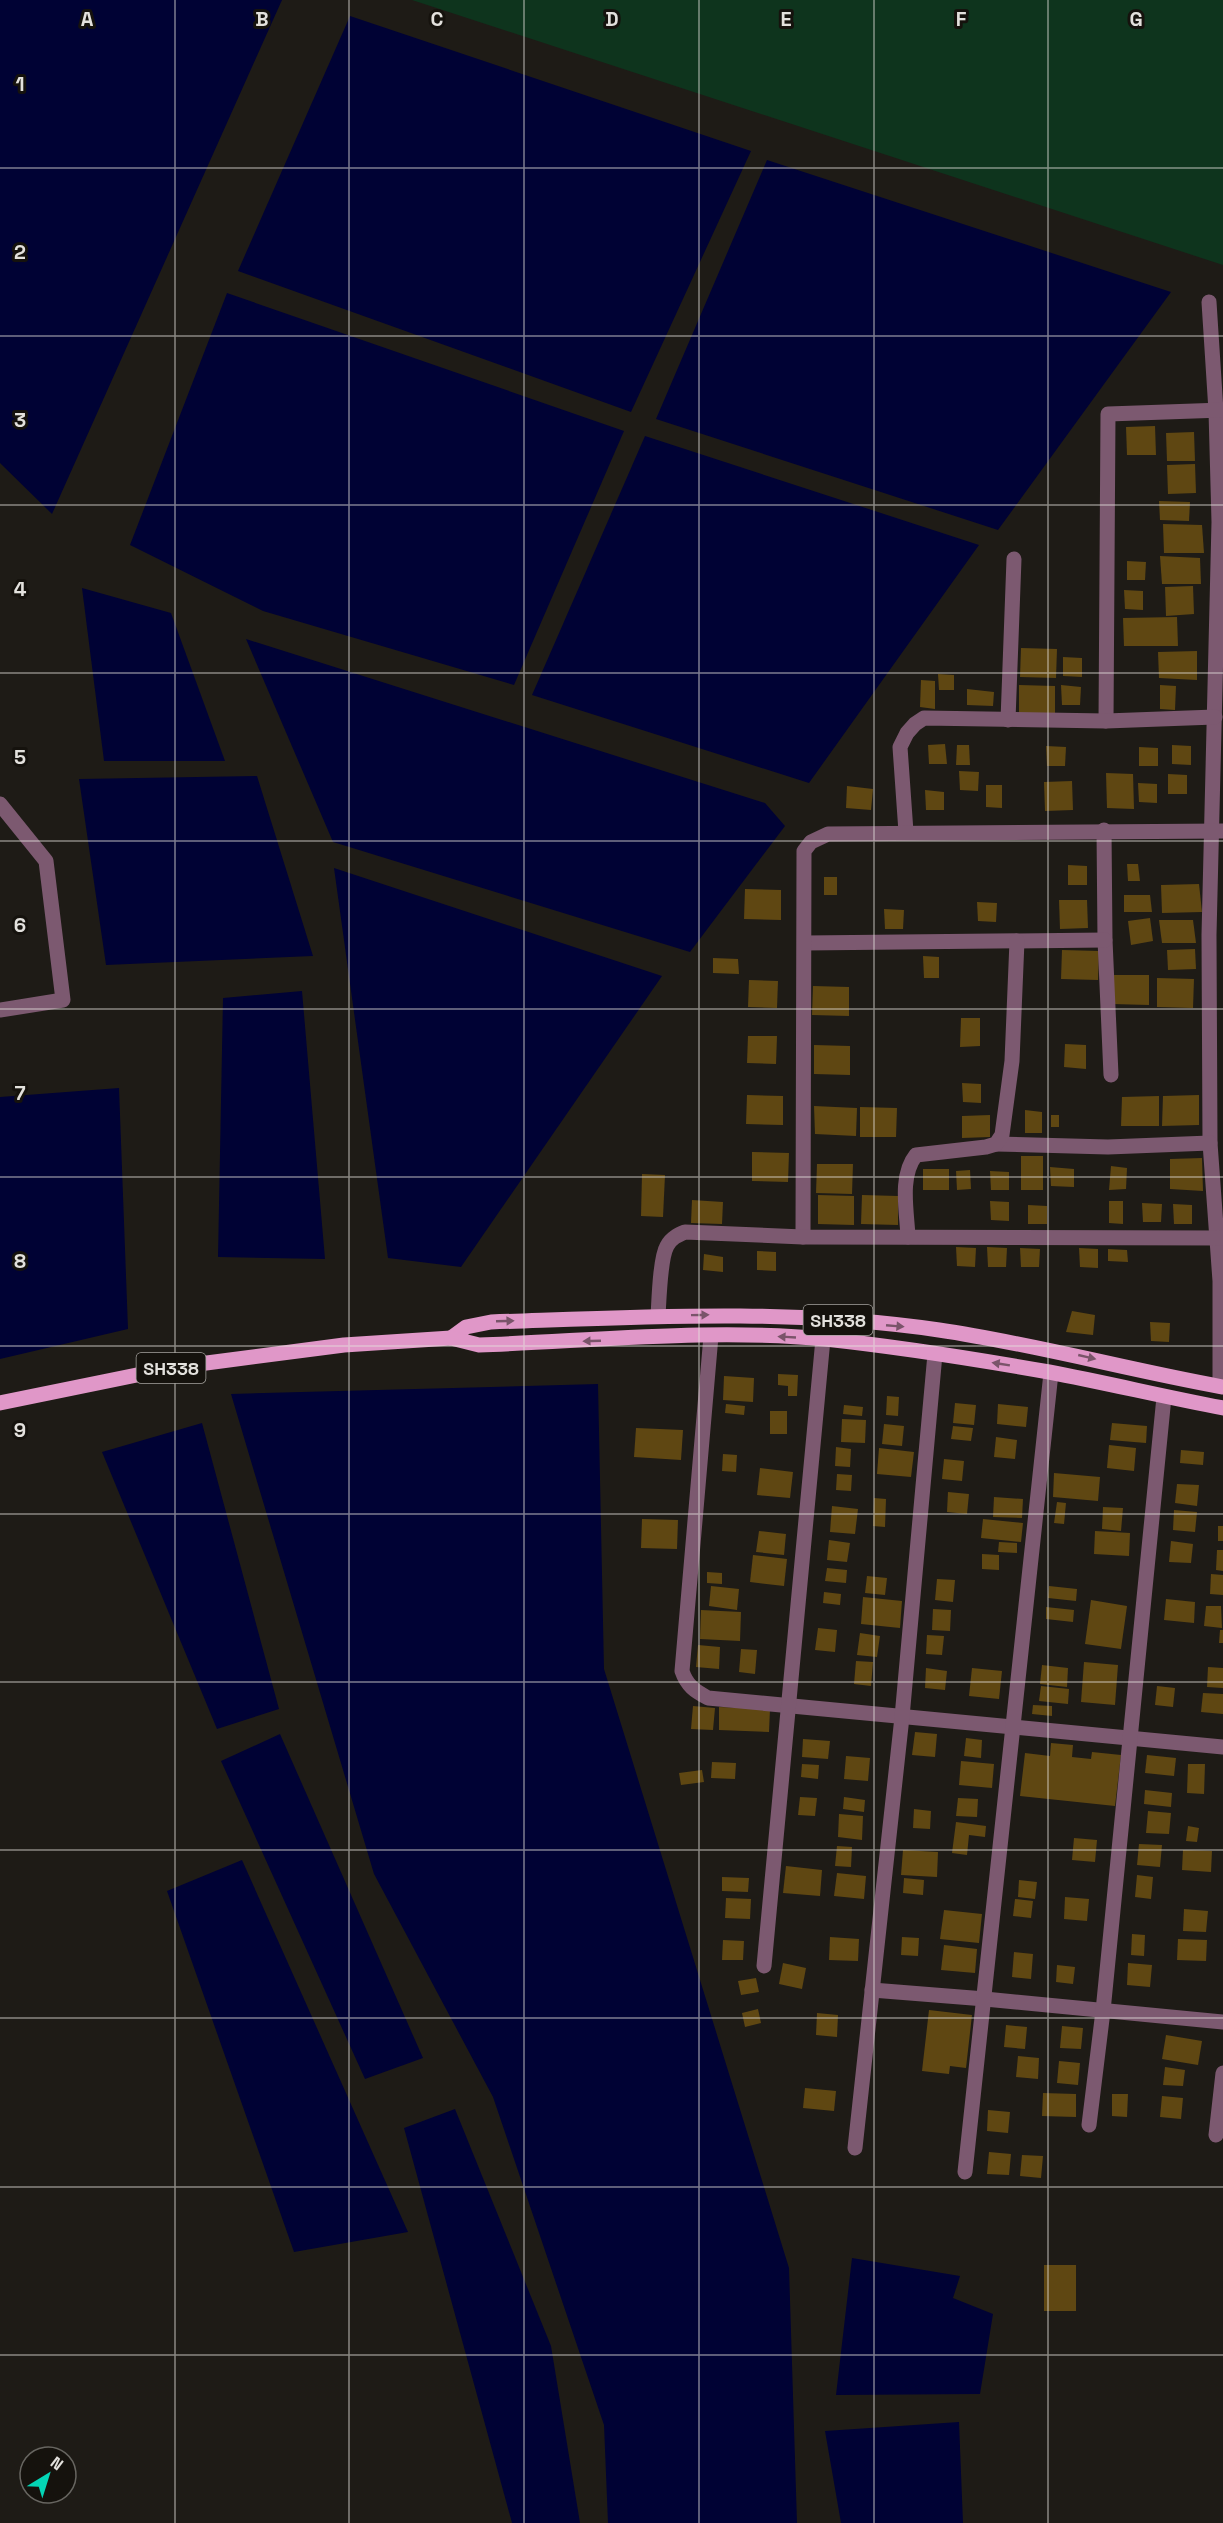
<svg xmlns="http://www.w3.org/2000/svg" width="1223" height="2523" font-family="'Space Grotesk',sans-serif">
	<rect width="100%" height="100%" fill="#1e1b16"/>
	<polygon fill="#0e341d" points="412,0 1223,0 1223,265"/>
	<g fill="#000234">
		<polygon points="0,0 282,0 52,514 0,463"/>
		<polygon points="350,16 751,151 631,412 238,271"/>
		<polygon points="767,160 1171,292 998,530 656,419"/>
		<polygon points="227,293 624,431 514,685 263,611 130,545"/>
		<polygon points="645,436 979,545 809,783 532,695"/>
		<polygon points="82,588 171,613 225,761 104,761"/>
		<polygon points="246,639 765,803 785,826 690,952 333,842"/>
		<polygon points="257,776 313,956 106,965 79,779"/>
		<polygon points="334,868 662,976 461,1267 388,1258"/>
		<polygon points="302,991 325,1259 218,1257 223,998"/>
		<polygon points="119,1088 128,1329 0,1359 0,1097"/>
		<polygon points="598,1384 604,1669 789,2268 797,2523 608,2523 604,2425 493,2097 374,1874 231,1394"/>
		<polygon points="202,1423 279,1709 217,1729 102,1452"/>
		<polygon points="280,1734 423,2058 365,2079 221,1761"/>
		<polygon points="242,1860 408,2232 294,2252 167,1891"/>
		<polygon points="455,2109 551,2346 580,2523 512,2523 404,2128"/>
		<polygon points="852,2258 960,2276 953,2298 993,2314 980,2394 836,2395"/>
		<polygon points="959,2422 963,2523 841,2523 825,2431"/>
	</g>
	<g fill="#5f4712">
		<polygon points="1155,426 1156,455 1127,455 1126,427"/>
		<polygon points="1194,432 1195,461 1167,461 1166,433"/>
		<polygon points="1195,464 1196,493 1168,494 1167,465"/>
		<polygon points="1159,501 1190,502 1189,521 1160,520"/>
		<polygon points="1163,524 1202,525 1204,553 1164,553"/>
		<polygon points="1160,556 1200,558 1201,584 1162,584"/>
		<polygon points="1127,561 1146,562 1145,580 1127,580"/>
		<polygon points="1193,586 1194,614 1166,616 1165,587"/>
		<polygon points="1124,590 1143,591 1143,610 1125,609"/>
		<polygon points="1177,617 1178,646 1124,646 1123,618"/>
		<polygon points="1021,648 1057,649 1056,678 1020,677"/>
		<polygon points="1197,651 1197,680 1159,678 1158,652"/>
		<polygon points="1063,657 1082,658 1082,677 1063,676"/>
		<polygon points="938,674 954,675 954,690 939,690"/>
		<polygon points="921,680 935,681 935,709 920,707"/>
		<polygon points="1019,685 1055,686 1055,715 1019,714"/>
		<polygon points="1061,685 1081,687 1080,705 1062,705"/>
		<polygon points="1160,685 1176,686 1175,710 1160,709"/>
		<polygon points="967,689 994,692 993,706 967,705"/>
		<polygon points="945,744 947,764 929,764 928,745"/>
		<polygon points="957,745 969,745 970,765 956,765"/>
		<polygon points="1172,745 1191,746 1191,765 1172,764"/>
		<polygon points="1046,746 1066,747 1065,766 1047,766"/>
		<polygon points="1139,747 1158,748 1158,766 1139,766"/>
		<polygon points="959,771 979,772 978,791 960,790"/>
		<polygon points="1106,773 1133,774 1134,809 1107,808"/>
		<polygon points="1168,774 1187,775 1187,794 1168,794"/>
		<polygon points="1072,781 1073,810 1045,811 1044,782"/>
		<polygon points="1138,783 1157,784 1157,803 1139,802"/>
		<polygon points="986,785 1002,785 1002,808 986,807"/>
		<polygon points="847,786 873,789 871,810 846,808"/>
		<polygon points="925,790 944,792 944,810 926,810"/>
		<polygon points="1127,864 1138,864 1140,881 1128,881"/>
		<polygon points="1068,865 1087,866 1087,885 1068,885"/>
		<rect x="824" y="877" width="13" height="18"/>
		<polygon points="1199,884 1202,912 1162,913 1161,885"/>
		<polygon points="745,889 781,890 781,920 744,919"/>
		<polygon points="1124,895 1150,895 1152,912 1124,912"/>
		<polygon points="1059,900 1087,900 1088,928 1060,929"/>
		<polygon points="977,902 997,903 996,922 978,921"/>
		<polygon points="884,909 904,910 903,929 885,929"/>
		<polygon points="1150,918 1153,941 1131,945 1128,921"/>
		<polygon points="1159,920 1193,920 1196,943 1162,943"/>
		<polygon points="1195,949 1196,969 1168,970 1167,950"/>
		<polygon points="1062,950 1099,951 1098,980 1061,979"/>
		<polygon points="923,956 939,957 939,978 924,978"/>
		<polygon points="713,958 738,959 739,974 713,973"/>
		<polygon points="1113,975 1149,975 1149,1005 1112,1004"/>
		<polygon points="1157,978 1194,979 1193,1008 1157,1007"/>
		<polygon points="749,980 778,981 777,1008 748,1007"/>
		<polygon points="813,986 849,987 849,1016 812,1015"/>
		<polygon points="961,1018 980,1018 980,1046 960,1047"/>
		<polygon points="748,1036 777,1036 776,1064 747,1063"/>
		<polygon points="1065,1044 1086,1045 1086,1069 1064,1067"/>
		<polygon points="814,1045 850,1046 850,1075 814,1074"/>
		<polygon points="962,1083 981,1084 981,1103 963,1102"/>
		<polygon points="747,1095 783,1096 783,1125 746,1124"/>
		<polygon points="1199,1095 1199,1125 1162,1126 1163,1096"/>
		<polygon points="1159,1096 1159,1126 1121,1126 1122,1097"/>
		<polygon points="814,1106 857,1108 856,1136 815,1134"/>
		<polygon points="860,1107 897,1108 896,1137 860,1137"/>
		<polygon points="1025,1110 1042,1112 1042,1133 1025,1133"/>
		<polygon points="990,1115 990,1137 962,1138 962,1116"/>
		<rect x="1051" y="1115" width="8" height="12"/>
		<polygon points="752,1152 789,1153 788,1182 752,1181"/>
		<rect x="1021" y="1156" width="22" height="34"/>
		<polygon points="1202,1158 1203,1191 1170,1189 1170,1159"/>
		<polygon points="817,1164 853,1164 852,1194 816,1193"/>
		<polygon points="1111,1166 1127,1168 1126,1189 1109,1190"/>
		<polygon points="1050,1167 1074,1169 1074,1187 1051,1186"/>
		<rect x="923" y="1169" width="26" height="21"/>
		<polygon points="970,1170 971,1189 957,1190 956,1171"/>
		<polygon points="990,1171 1009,1172 1009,1190 991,1190"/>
		<polygon points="642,1174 665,1175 663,1217 641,1216"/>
		<polygon points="818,1195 854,1196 854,1225 818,1224"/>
		<polygon points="862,1195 898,1196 898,1225 861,1224"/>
		<polygon points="692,1200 723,1202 722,1224 691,1223"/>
		<polygon points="990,1201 1009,1202 1009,1221 991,1220"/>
		<polygon points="1109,1201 1123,1201 1123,1224 1109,1223"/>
		<polygon points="1142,1203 1162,1204 1161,1222 1143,1222"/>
		<polygon points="1173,1204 1192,1205 1192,1224 1174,1224"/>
		<polygon points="1028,1205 1047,1206 1047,1224 1028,1224"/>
		<polygon points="956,1247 976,1248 975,1267 957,1266"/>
		<polygon points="987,1247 1007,1248 1006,1267 988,1267"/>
		<polygon points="1020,1248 1040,1249 1039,1267 1021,1267"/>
		<polygon points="1079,1248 1098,1249 1098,1268 1080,1267"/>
		<polygon points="1108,1249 1127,1250 1128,1262 1108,1261"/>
		<polygon points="757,1251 776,1252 776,1271 757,1270"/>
		<polygon points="704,1254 723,1257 723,1272 703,1270"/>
		<polygon points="1072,1311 1095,1315 1093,1335 1066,1332"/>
		<polygon points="1150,1322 1170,1323 1169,1342 1151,1341"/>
		<polygon points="778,1374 798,1375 797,1396 788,1396 788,1386 778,1385"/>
		<polygon points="724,1376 754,1378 753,1402 723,1400"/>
		<polygon points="887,1396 899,1397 898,1416 886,1415"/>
		<polygon points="955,1403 976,1405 974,1425 953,1423"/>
		<polygon points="726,1404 745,1406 744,1415 725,1413"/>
		<polygon points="998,1404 1028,1407 1026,1427 997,1424"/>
		<polygon points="844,1405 863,1407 862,1416 843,1414"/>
		<rect x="770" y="1411" width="17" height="23"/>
		<polygon points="842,1419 866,1420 865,1443 841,1442"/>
		<polygon points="1112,1423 1147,1426 1146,1443 1110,1440"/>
		<polygon points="884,1424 904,1426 902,1446 882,1444"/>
		<polygon points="953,1426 973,1428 971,1441 951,1439"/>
		<polygon points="636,1428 683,1430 681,1460 634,1457"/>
		<polygon points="996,1437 1017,1440 1015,1459 994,1457"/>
		<polygon points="1109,1445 1136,1448 1134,1471 1107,1468"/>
		<polygon points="836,1447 851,1449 850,1467 835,1466"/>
		<polygon points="879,1448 914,1452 911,1477 877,1474"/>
		<polygon points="1181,1450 1204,1452 1203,1465 1180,1463"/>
		<polygon points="723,1454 737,1455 736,1472 722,1471"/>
		<polygon points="944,1459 964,1461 962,1481 942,1479"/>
		<polygon points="760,1468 793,1472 790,1498 757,1495"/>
		<polygon points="1054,1473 1100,1477 1098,1501 1053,1497"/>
		<polygon points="837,1474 852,1475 851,1491 836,1490"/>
		<polygon points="1177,1484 1199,1485 1197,1506 1175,1503"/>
		<polygon points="948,1492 969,1494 967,1514 947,1512"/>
		<polygon points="994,1497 1023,1499 1022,1518 993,1517"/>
		<polygon points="874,1498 886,1499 885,1527 873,1526"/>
		<polygon points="1057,1502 1066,1503 1064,1524 1054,1523"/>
		<polygon points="832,1506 858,1509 855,1534 830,1532"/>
		<polygon points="1103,1507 1123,1508 1121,1531 1102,1529"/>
		<polygon points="1174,1510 1197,1512 1195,1532 1173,1530"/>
		<polygon points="642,1519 678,1520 677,1549 641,1548"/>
		<polygon points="983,1519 1023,1523 1021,1542 981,1538"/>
		<rect x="1218" y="1526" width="5" height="15"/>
		<polygon points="759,1531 786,1534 784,1555 756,1552"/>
		<polygon points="1095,1531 1130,1533 1129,1556 1094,1554"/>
		<polygon points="829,1540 850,1543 847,1562 827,1560"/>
		<polygon points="1171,1541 1193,1544 1191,1563 1169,1562"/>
		<polygon points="999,1542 1017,1543 1017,1553 998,1552"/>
		<polygon points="1217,1550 1223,1550 1223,1571 1216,1570"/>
		<polygon points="982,1554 999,1555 999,1570 982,1569"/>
		<polygon points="753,1555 787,1559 784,1586 750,1582"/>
		<polygon points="827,1568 847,1570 846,1583 825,1581"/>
		<polygon points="707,1572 722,1573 722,1584 707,1583"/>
		<polygon points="1211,1574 1223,1575 1223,1595 1210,1594"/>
		<polygon points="867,1576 887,1578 885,1595 865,1593"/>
		<polygon points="937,1579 955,1580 953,1602 935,1600"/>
		<polygon points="711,1586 739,1589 737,1610 709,1606"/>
		<polygon points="1049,1586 1077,1589 1076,1601 1048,1598"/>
		<polygon points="824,1592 841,1594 840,1605 823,1603"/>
		<polygon points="863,1597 902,1601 900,1628 861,1624"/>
		<polygon points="1166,1599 1195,1602 1194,1623 1164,1620"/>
		<polygon points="1091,1600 1127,1606 1121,1649 1085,1644"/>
		<polygon points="1206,1606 1221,1606 1222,1628 1204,1626"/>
		<polygon points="1046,1607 1074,1610 1073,1622 1046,1619"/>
		<polygon points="933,1609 951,1610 950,1631 932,1630"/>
		<polygon points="701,1610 741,1612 740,1641 700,1639"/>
		<polygon points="818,1628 837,1630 835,1652 815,1650"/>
		<polygon points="1220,1630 1223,1630 1223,1643 1219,1643"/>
		<polygon points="860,1633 880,1636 877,1657 857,1655"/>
		<polygon points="927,1635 944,1636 942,1655 926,1654"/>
		<polygon points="698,1645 720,1647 719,1669 696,1667"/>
		<polygon points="741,1649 757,1650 755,1674 739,1672"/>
		<polygon points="856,1661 873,1662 871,1686 854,1684"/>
		<polygon points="1084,1662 1118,1665 1115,1705 1081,1702"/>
		<polygon points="1042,1665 1068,1668 1067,1687 1040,1684"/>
		<polygon points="1208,1667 1223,1668 1223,1688 1207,1687"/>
		<polygon points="926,1668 947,1671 945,1690 925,1688"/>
		<polygon points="972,1668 1002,1671 999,1699 969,1696"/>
		<polygon points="1041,1686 1069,1689 1068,1704 1039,1701"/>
		<polygon points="1157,1686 1175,1688 1173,1707 1155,1705"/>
		<polygon points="1203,1693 1223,1694 1223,1714 1201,1712"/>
		<polygon points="1033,1705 1052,1706 1052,1716 1032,1714"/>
		<polygon points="693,1706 715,1708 713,1730 691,1729"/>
		<polygon points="719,1707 770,1709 769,1732 719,1730"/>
		<polygon points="915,1732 937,1734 935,1757 912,1755"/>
		<polygon points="966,1738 982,1740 981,1758 964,1756"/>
		<polygon points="803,1739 830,1741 828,1759 802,1757"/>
		<polygon points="1051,1743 1073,1745 1072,1757 1091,1759 1092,1752 1121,1755 1115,1806 1020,1796 1025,1753 1050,1756"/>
		<polygon points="1147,1755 1176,1758 1174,1776 1145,1773"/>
		<polygon points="846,1756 870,1758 868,1781 844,1779"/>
		<polygon points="961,1761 994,1764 992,1788 959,1785"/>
		<polygon points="712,1762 736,1763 735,1779 711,1778"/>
		<polygon points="802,1764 819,1765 818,1779 801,1777"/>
		<polygon points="1188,1764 1205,1764 1204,1794 1187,1793"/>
		<polygon points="702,1770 704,1782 681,1785 679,1773"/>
		<polygon points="1145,1790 1172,1793 1171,1807 1144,1804"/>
		<polygon points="800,1797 817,1798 815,1816 798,1815"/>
		<polygon points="844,1797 865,1800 864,1812 843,1809"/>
		<polygon points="958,1798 978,1799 977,1817 956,1816"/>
		<polygon points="914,1809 931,1811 930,1829 913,1828"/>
		<polygon points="1148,1811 1171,1813 1169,1834 1146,1833"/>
		<polygon points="839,1814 863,1816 862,1840 838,1837"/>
		<polygon points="956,1822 986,1826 985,1837 969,1835 967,1855 952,1853"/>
		<polygon points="1188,1826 1199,1828 1197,1842 1186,1841"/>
		<polygon points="1074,1838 1097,1840 1095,1862 1072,1860"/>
		<polygon points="1139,1844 1162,1845 1160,1867 1137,1865"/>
		<polygon points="837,1846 852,1847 851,1867 835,1866"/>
		<polygon points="903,1850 938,1852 937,1877 901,1875"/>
		<polygon points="1183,1850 1212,1851 1211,1872 1182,1870"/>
		<polygon points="786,1866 822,1870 820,1896 783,1893"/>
		<polygon points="837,1873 866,1876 864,1899 834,1896"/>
		<polygon points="1137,1875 1153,1877 1151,1899 1135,1897"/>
		<polygon points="722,1877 749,1878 748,1892 722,1891"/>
		<polygon points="904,1878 924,1880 923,1895 903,1893"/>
		<polygon points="1019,1880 1037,1882 1035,1899 1018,1897"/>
		<polygon points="1065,1897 1089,1899 1087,1921 1064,1919"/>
		<polygon points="726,1898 751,1899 750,1919 725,1918"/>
		<polygon points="1015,1899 1033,1901 1031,1918 1013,1916"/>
		<polygon points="1184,1909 1208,1911 1206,1932 1183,1931"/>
		<polygon points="944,1910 982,1914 979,1943 940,1939"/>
		<polygon points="1132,1934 1145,1935 1144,1956 1131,1955"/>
		<polygon points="830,1937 859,1939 858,1961 829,1960"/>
		<polygon points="902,1937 919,1938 918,1956 901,1955"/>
		<polygon points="1178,1939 1207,1940 1206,1961 1177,1960"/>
		<polygon points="723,1940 744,1941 743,1960 722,1960"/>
		<polygon points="944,1945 977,1949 975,1973 941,1970"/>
		<polygon points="1014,1952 1033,1954 1031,1979 1012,1977"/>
		<polygon points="783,1963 806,1968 802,1989 779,1984"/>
		<polygon points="1128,1963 1152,1965 1150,1987 1127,1985"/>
		<polygon points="1057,1965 1075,1967 1073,1984 1056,1982"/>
		<polygon points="756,1978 759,1992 741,1995 738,1981"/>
		<polygon points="758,2009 761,2023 745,2027 742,2013"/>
		<polygon points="929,2010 972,2015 966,2068 950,2066 949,2074 922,2071"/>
		<polygon points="817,2013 838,2015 837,2037 816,2035"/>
		<polygon points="1006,2025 1027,2027 1025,2049 1004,2047"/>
		<polygon points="1062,2026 1083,2028 1081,2049 1060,2048"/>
		<polygon points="1166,2035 1202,2041 1198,2065 1162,2059"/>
		<polygon points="1018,2056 1039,2058 1038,2079 1016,2077"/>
		<polygon points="1059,2061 1080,2063 1078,2085 1057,2083"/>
		<polygon points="1165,2067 1185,2070 1183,2086 1163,2085"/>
		<polygon points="805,2088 836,2091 834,2111 803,2108"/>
		<polygon points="1043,2093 1076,2094 1076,2117 1042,2116"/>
		<polygon points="1112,2094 1128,2094 1127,2117 1112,2116"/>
		<polygon points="1162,2096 1183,2098 1181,2119 1160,2117"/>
		<polygon points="988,2110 1010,2112 1008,2133 987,2131"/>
		<polygon points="989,2152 1011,2154 1009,2175 987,2174"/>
		<polygon points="1022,2155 1043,2156 1041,2178 1020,2176"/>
		<rect x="1044" y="2265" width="32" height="46"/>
	</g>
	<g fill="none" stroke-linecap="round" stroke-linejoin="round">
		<g stroke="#7c5970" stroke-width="15">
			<polyline points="1209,302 1216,411 1219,522 1209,935 1210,1143 1220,1281 1220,1386"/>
			<polyline points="1008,720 1014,559"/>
			<polyline points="1106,721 1108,414 1223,410"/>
			<polyline points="0,804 46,861 63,1000 0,1010"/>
			<polyline points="1104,830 1105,940 1111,1075"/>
			<polyline points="906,832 900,747 907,733 915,724 924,718 1106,721 1215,717"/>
			<polyline points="805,943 1105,940"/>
			<polyline points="996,1144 1108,1147 1210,1143"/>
			<polyline points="803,1237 804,851 811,842 828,834 1223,831"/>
			<path d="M908 1237C907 1212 899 1176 916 1155L986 1147 996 1144 1002 1135 1012 1061 1017 941"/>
			<path d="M658 1316C659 1301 660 1258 667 1246 671 1238 678 1235 685 1232L803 1237 1223 1238"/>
			<path d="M711 1336 682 1671C687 1686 695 1691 708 1698L1223 1747"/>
			<polyline points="764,1966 823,1339"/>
			<polyline points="872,1990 985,1999 1223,2022"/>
			<polyline points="1089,2125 1103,2011 1164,1397"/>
			<polyline points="1216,2135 1223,2073"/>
			<polyline points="855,2148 902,1717 935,1354"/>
			<polyline points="965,2172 1051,1373"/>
		</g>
		<g stroke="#e097c8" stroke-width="15">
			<path d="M451 1338 466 1327 491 1322C640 1317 790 1308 939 1330 1035 1344 1128 1370 1223 1387"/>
			<path d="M0 1403 176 1367 344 1345 451 1338 479 1345C591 1341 714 1328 825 1339 900 1347 975 1359 1049 1372 1107 1383 1165 1397 1223 1408"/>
		</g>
	</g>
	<defs><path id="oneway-solid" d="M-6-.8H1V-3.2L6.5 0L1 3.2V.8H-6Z" transform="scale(1.5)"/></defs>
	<g fill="#7a546a">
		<use href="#oneway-solid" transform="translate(700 1315) rotate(-1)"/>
		<use href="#oneway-solid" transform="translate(505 1321) rotate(-2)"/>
		<use href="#oneway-solid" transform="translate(895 1326) rotate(5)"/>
		<use href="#oneway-solid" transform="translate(787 1337) rotate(-177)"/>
		<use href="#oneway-solid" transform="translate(592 1341) rotate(178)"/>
		<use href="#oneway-solid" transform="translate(1087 1357) rotate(13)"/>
		<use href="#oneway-solid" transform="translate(1001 1364) rotate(-171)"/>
	</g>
	<path fill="none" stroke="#e3e1dd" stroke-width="1.5" stroke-opacity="0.55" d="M175 0V2523M349 0V2523M524 0V2523M699 0V2523M874 0V2523M1048 0V2523M0 168H1223M0 336H1223M0 505H1223M0 673H1223M0 841H1223M0 1009H1223M0 1177H1223M0 1346H1223M0 1514H1223M0 1682H1223M0 1850H1223M0 2018H1223M0 2187H1223M0 2355H1223"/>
	<g text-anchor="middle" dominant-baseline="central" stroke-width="6" stroke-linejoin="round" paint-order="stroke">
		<g fill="#15120d" stroke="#a5a39f" stroke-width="1.5">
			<rect x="803.5" y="1305" width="69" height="30" rx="4.5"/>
			<rect x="136.5" y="1353" width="69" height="30" rx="4.5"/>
		</g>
		<g font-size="18" font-weight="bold" fill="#e3e1dd">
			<text x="838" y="1320">SH338</text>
			<text x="171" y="1368">SH338</text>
		</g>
	</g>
	<g font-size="20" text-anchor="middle" font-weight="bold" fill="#e3e1dd" stroke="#15120d" stroke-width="6" stroke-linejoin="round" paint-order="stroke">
		<text x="87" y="26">A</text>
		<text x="262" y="26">B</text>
		<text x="437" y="26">C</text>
		<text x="612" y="26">D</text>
		<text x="786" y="26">E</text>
		<text x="961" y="26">F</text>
		<text x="1136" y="26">G</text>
		<text x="20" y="91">1</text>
		<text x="20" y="259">2</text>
		<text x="20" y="427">3</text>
		<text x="20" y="596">4</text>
		<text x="20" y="764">5</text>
		<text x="20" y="932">6</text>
		<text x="20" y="1100">7</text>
		<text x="20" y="1268">8</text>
		<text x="20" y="1437">9</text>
	</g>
	<g transform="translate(48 2475) rotate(38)"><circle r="28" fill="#15120d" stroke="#676560" stroke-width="1.5"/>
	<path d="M0-4.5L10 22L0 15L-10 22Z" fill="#04d5b6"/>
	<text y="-9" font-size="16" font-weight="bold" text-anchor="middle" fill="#e3e1dd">N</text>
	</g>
</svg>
